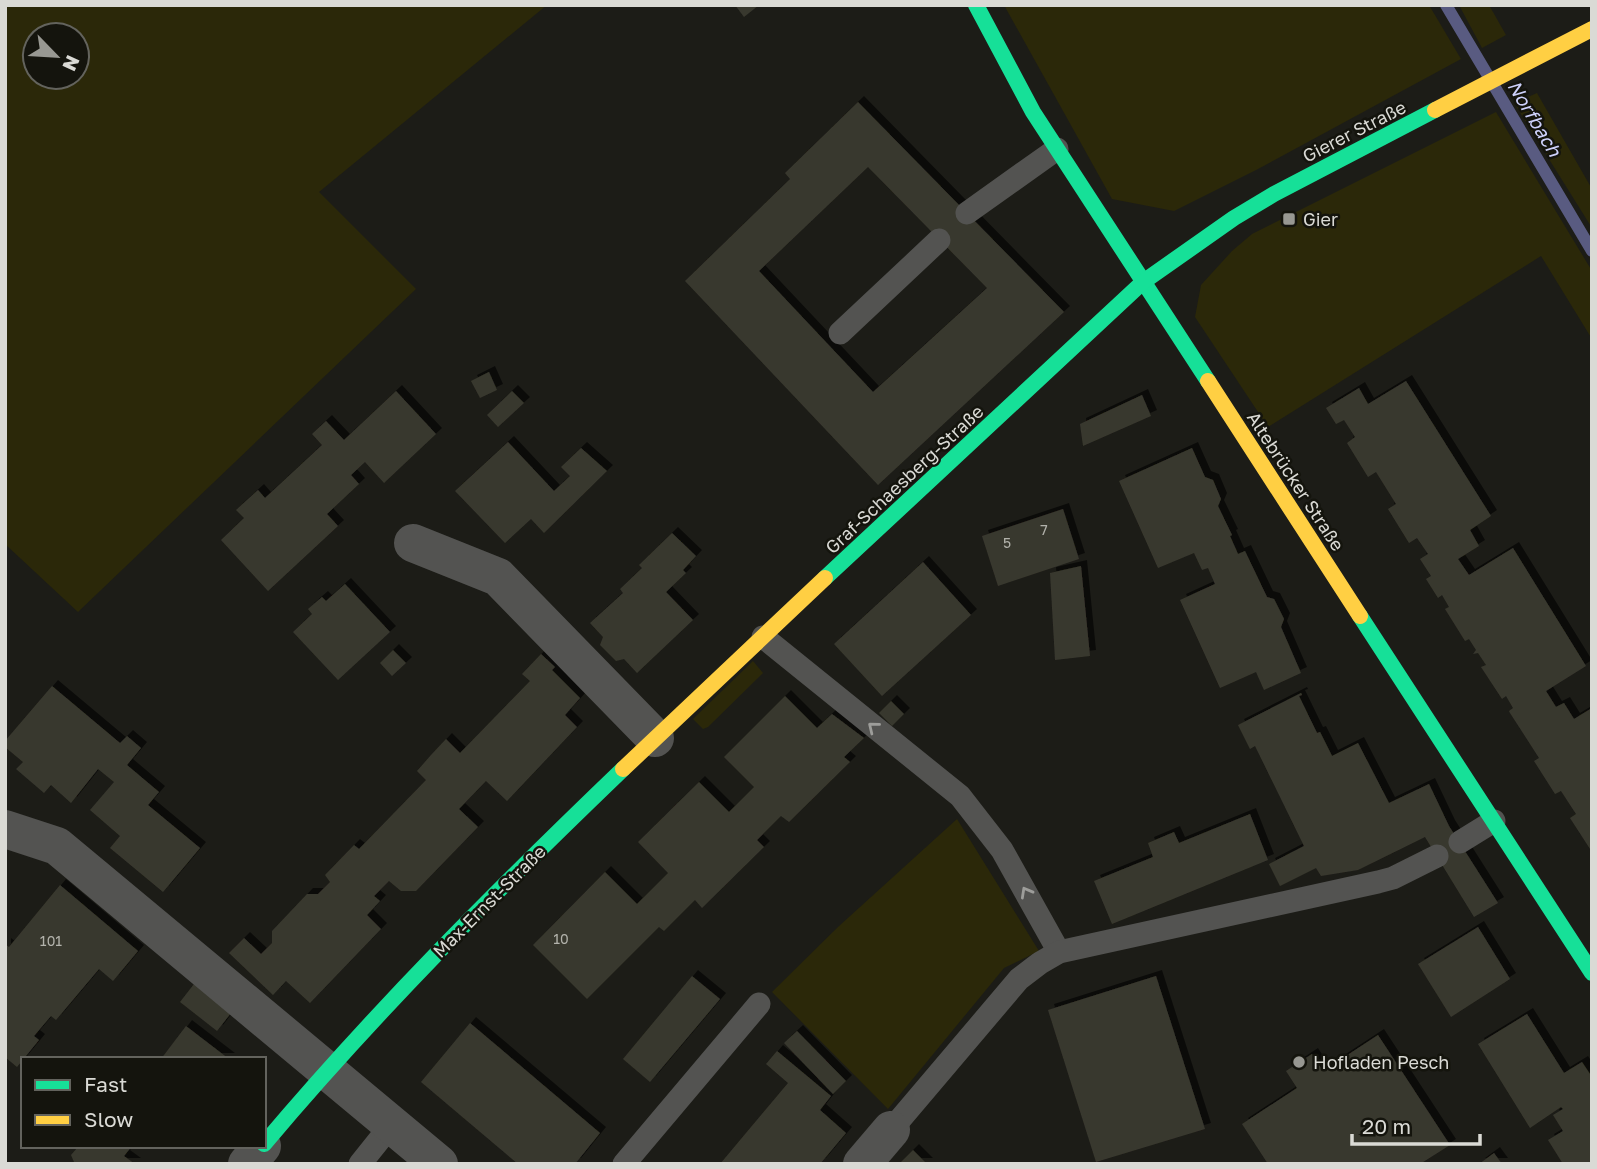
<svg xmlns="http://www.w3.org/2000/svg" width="1597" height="1169" font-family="'Golos Text',sans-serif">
	<defs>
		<filter id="shadow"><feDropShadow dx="6" dy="-6" stdDeviation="0" flood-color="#0009"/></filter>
	</defs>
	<rect width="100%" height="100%" fill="#1c1c17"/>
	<g fill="#2b2809" fill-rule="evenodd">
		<path d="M5 5H547L319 192 416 289 78 612 5 544ZM35 35H77V77H35Z"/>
		<polygon points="1004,5 1429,5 1461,59 1258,169 1174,211 1112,199"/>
		<polygon points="1459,5 1489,5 1506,35 1482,48"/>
		<polygon points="1537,93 1592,189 1592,228 1514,103"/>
		<polygon points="1496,112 1592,271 1592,339 1541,256 1268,427 1195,317 1201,285 1232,251 1252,234"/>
		<polygon points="753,661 763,673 708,727 703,729 693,719"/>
		<polygon points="957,819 1039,951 1004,968 888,1109 772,992 838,927"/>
	</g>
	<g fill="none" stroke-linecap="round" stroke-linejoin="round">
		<polyline stroke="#595b81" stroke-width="12" points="1446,5 1592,251"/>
	</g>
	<g fill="#39382e" fill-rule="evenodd" filter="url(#shadow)">
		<polygon points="735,5 759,5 744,17"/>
		<path d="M858 102 1064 312 878 485 685 281 790 179 785 173ZM868 167 987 288 873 392 759 271Z"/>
		<polygon points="489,372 497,390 480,398 471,381"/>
		<polygon points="1406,381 1491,516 1470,530 1479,546 1458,559 1469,575 1513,548 1586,666 1546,691 1556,707 1564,703 1574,719 1592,708 1592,852 1570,818 1576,814 1561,791 1555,794 1534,761 1539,758 1510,713 1509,711 1513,708 1506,696 1502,699 1481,667 1486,665 1478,653 1473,654 1476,650 1469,639 1465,641 1445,609 1449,607 1442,595 1438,598 1426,579 1431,576 1420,559 1428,554 1417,538 1409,543 1388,509 1396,504 1376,472 1368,477 1347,443 1355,437 1344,420 1336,424 1326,408 1359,388 1368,404"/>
		<polygon points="396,391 436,434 384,483 365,462 351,475 359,484 327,514 338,526 268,591 221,540 244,518 236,510 258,490 265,498 322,445 312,434 326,421 344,440"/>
		<polygon points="512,391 524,403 498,427 487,415"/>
		<polygon points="1142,395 1151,416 1083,446 1080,424"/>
		<polygon points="508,442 554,491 570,476 561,467 581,448 607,471 544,533 531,519 505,543 455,491"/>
		<polygon points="1192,448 1205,477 1213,480 1221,499 1218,506 1232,535 1230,536 1238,554 1245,551 1267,597 1274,599 1284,619 1281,627 1301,673 1264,690 1256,672 1220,688 1180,600 1215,584 1208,568 1202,570 1194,553 1158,568 1119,481"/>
		<polygon points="1063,509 1079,559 998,586 982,536"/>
		<polygon points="672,533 696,556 683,570 686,573 666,592 693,620 637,673 624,659 616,661 600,645 603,637 590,623 623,593 620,589 642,568 639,565"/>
		<polygon points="923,562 971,615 882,696 834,644"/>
		<polygon points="1081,566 1090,656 1055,660 1050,573"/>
		<polygon points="345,584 390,632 338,680 293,632 312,614 308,609 322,597 326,601"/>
		<polygon points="393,650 406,663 392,676 380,663"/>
		<polygon points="541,654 555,667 552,670 580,698 565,715 577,727 507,801 486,781 459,809 478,827 416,891 401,891 389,881 374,896 380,901 367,915 381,929 310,1003 286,981 273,995 229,953 244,938 261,954 272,943 272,931 307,894 318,894 330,882 325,875 354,845 359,849 426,780 417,771 431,755 446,739 460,753 530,681 522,674"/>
		<polygon points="52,686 120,743 127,736 141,748 127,765 159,792 148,805 200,848 163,892 110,848 120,836 90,810 114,782 98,769 71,803 51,785 44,793 16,769 23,762 5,747 5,741"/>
		<polygon points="1301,693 1302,695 1299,696 1317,733 1320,732 1332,756 1358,743 1389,803 1429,784 1449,826 1498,903 1474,917 1425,837 1358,870 1321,876 1316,868 1280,886 1269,864 1304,846 1255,746 1250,749 1238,725"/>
		<polygon points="785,696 817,728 832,714 864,738 844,757 850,762 789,822 781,816 757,840 764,847 702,908 695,900 664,931 659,927 587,999 533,945 605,872 637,904 668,873 638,842 699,782 729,812 754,787 724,757"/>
		<polygon points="891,701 904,714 892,726 879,713"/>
		<polygon points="1250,814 1268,860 1112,924 1094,881 1153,857 1148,843 1174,832 1179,843"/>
		<polygon points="60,885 138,951 113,981 99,969 56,1020 51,1016 34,1036 39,1040 17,1067 5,1057 5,944 9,947"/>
		<polygon points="1478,927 1510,979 1451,1017 1418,964"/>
		<polygon points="692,976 720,999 650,1082 623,1059"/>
		<polygon points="1156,976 1205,1129 1096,1162 1048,1010"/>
		<polygon points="194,984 231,1013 217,1031 180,1002"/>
		<polygon points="1527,1014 1564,1073 1582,1062 1592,1077 1592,1161 1587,1164 1563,1164 1548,1140 1563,1131 1553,1115 1563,1109 1561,1107 1530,1128 1478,1044"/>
		<polygon points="470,1023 600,1133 575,1164 518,1164 421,1082"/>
		<polygon points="186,1026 229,1059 161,1059"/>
		<polygon points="797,1031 846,1081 833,1094 784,1043"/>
		<polygon points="1378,1035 1450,1145 1420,1164 1268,1164 1242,1124 1297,1088 1286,1071 1312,1054 1323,1071"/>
		<polygon points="777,1051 831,1096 820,1110 846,1133 820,1164 720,1164 788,1083 766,1064"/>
		<polygon points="85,1146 132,1146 124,1156 135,1164 72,1164 74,1162 71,1155 78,1147"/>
		<polygon points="913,1150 927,1164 899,1164"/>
		<polygon points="1494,1153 1502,1164 1479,1164"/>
	</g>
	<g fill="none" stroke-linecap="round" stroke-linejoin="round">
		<g stroke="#535351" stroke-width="23">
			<polyline points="967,213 1057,149"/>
			<polyline points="840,333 939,240"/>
			<polyline points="763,637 960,796 1002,850 1059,952"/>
			<polyline points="1460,842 1494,821"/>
			<polyline points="891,1130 1019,979 1040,963 1059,952 1378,882 1393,878 1437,856"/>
			<polyline points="360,1164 392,1124"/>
			<polyline points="624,1164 759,1004"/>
		</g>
		<g stroke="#535351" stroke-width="38">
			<polyline points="413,543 498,577 655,738"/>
			<polyline points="5,829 57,846 439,1164"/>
			<polyline points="247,1164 262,1146"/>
			<polyline points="862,1164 891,1130"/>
		</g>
		<g stroke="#16e098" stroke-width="16">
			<polyline points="976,5 1033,112 1208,381"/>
			<polyline points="825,578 1143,282 1234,218 1274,194 1435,110"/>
			<polyline points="1360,616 1592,973"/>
			<path d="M264 1144C376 1011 498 889 623 769"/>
		</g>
		<g stroke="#ffcf43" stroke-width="16">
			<polyline points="1435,110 1592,29"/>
			<polyline points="1208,381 1360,616"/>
			<polyline points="623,769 825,578"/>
		</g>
	</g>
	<defs><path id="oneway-chevron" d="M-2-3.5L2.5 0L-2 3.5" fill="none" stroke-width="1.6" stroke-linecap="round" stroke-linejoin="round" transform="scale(1.75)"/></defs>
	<g stroke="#9d9d9a">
		<use href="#oneway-chevron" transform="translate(873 727) rotate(-141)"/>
		<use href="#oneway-chevron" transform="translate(1026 892) rotate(-119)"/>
	</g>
	<g fill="#989892" stroke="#14140d" stroke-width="2.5">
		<rect x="1282" y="212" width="14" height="14" rx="3.5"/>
		<circle cx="1299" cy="1062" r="7"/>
	</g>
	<g text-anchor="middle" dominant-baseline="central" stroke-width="5" stroke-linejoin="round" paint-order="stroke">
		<g font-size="14" fill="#b2b2ab">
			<text x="1044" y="529">7</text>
			<text x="1007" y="542">5</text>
			<text x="561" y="938">10</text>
			<text x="51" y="940">101</text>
		</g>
		<g font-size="18" fill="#dadad5" stroke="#14140d">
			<text transform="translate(1354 131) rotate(-27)">Gierer Straße</text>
			<text transform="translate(904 479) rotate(-43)">Graf-Schaesberg-Straße</text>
			<text transform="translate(1296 481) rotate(57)">Altebrücker Straße</text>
			<text transform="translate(489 901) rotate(-45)">Max-Ernst-Straße</text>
		</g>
		<g font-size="18" fill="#dadad5" stroke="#14140d" text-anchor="start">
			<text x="1303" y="219">Gier</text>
			<text x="1313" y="1062">Hofladen Pesch</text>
		</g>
		<g font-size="19" font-style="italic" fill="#cdd0fa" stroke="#14140d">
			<text transform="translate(1535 118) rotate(59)">Norfbach</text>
		</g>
	</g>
	<rect width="1597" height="1169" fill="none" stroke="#dadad5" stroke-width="14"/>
	<rect x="21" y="1057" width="245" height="91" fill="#14140d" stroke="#63635d" stroke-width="2"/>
	<rect x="35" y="1080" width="35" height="10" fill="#16e098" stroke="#63635d" stroke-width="2"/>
	<text x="84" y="1092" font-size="21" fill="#dadad5">Fast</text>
	<rect x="35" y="1115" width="35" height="10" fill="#ffcf43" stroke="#63635d" stroke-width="2"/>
	<text x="84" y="1127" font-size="21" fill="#dadad5">Slow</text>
	<g transform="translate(56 56) rotate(115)"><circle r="33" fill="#14140d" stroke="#63635d" stroke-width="2"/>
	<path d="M0-5L12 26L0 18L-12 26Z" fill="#989892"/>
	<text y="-10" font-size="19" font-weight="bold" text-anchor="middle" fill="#dadad5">N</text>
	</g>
	<path d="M1352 1134v10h128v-10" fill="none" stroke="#dadad5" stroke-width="3.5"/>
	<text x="1362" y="1134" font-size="21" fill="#dadad5" stroke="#14140d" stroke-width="5" paint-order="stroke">20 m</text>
</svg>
